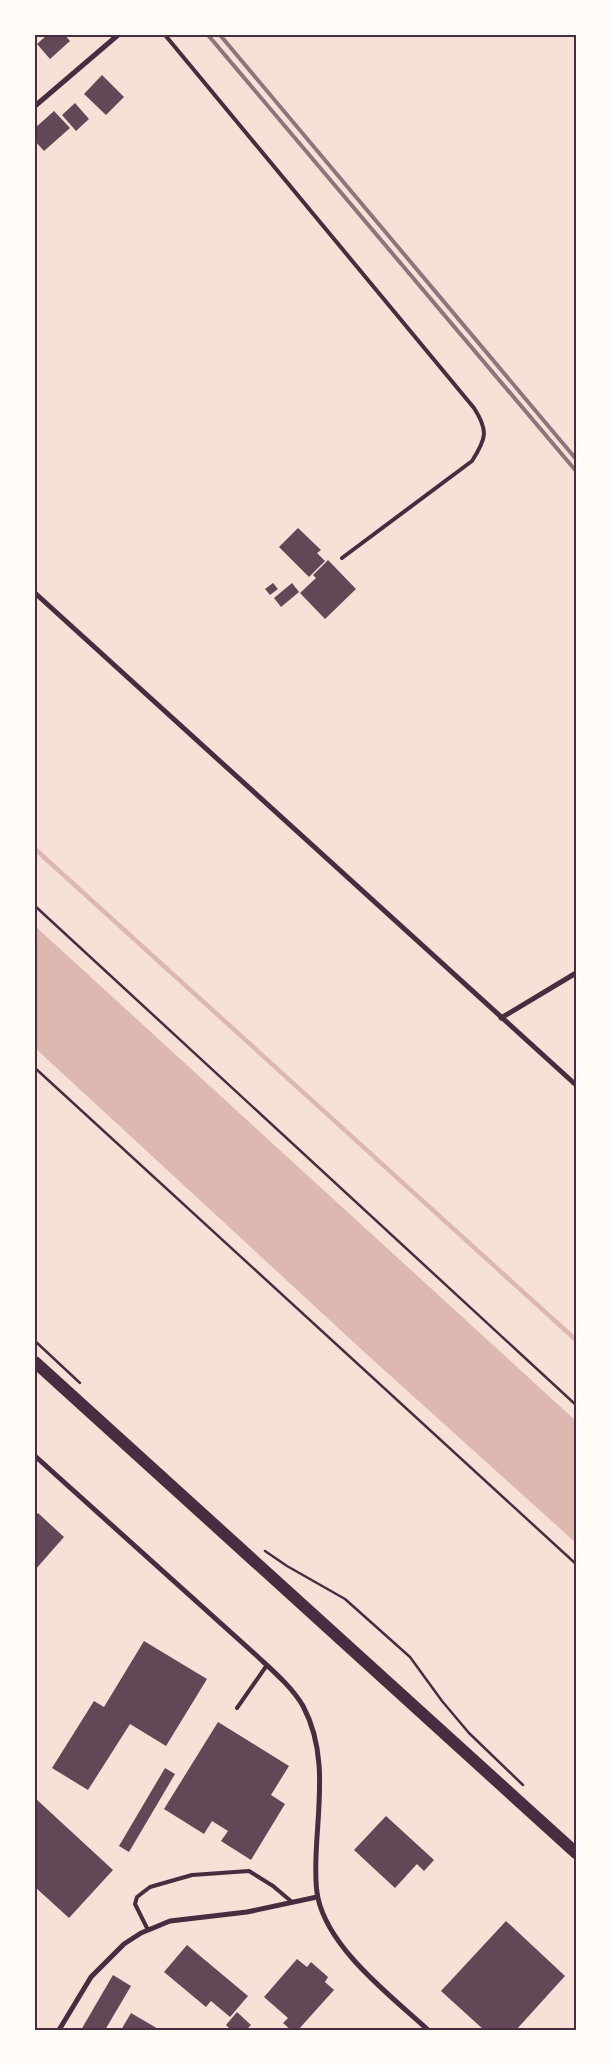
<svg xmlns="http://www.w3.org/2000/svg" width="611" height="2065" font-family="'Golos Text',sans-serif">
	<rect width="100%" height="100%" fill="#f7e1d7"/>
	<polygon fill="#dcb8b0" points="35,926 576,1421 576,1543 362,1350 35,1048"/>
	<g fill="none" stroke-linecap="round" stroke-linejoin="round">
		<polyline stroke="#dcb8b0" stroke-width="4.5" points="35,849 576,1340"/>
	</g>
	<g fill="#644757">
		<polygon points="47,35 65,35 70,41 50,59 37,44"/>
		<polygon points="102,75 124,97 106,115 84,94"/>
		<polygon points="75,103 89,119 76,131 62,115"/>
		<polygon points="54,111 70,128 44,151 35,141 35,128"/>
		<polygon points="298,528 321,550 317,553 325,561 309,577 279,547"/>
		<polygon points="328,560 356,589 325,619 300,593 316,578 313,575"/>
		<polygon points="273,583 278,589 270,595 265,589"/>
		<polygon points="292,583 299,592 281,607 274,598"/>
		<polygon points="38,1513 64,1537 35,1570 35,1516"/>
		<polygon points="144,1641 207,1679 166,1746 130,1724 88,1790 52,1768 94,1701 104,1707"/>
		<polygon points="218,1722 289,1766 271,1795 285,1804 251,1860 221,1841 228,1831 212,1821 204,1834 164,1809"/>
		<polygon points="165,1768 175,1774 129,1852 119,1846"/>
		<polygon points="35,1798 113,1870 69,1918 35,1887"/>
		<polygon points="386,1816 434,1860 424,1871 417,1864 395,1888 354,1850"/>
		<polygon points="506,1921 565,1976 516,2030 484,2030 441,1991"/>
		<polygon points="187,1945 248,1996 230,2017 211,2001 206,2007 164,1972"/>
		<polygon points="297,1959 307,1967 311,1962 328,1977 325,1982 334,1990 298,2030 291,2030 283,2023 288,2018 264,1997"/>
		<polygon points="113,1975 131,1986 105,2030 81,2030"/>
		<polygon points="237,2012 251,2025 246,2030 231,2030 226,2025"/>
		<polygon points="131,2013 160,2030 121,2030"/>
	</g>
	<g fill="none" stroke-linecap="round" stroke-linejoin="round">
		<g stroke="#4a2c40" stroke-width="2.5">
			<polyline points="35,906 576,1405"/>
			<polyline points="35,1068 576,1564"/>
			<polyline points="35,1341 80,1383"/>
			<polyline points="265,1551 287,1566 345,1599 410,1657 442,1701 469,1733 523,1785"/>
		</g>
		<g stroke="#4a2c40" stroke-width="4">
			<path d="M165 35 474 408C489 431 486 439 472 461L342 558"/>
			<polyline points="237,1708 267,1665"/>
			<polyline points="148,1930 135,1904 137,1897 150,1887 192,1875 249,1871 273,1886 292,1902"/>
		</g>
		<g stroke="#4a2c40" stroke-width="5">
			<polyline points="35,106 118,35"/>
			<polyline points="35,593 576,1085"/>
			<polyline points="501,1018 576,973"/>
			<path d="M35 1456 257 1656C273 1671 292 1687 303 1706 325 1747 320 1792 317 1837 316 1855 314 1881 318 1898 329 1949 391 1996 428 2030"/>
			<polyline points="59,2030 91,1977 124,1944 141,1933 170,1921 247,1912 317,1897"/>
		</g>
		<polyline stroke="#4a2c40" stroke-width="12" points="35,1362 576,1853"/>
		<g stroke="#8f747c" stroke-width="4">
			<polyline points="208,35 576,471"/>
			<polyline points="220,35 576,459"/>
		</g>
	</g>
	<rect width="611" height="2065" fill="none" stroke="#fffaf5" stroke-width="72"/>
	<rect x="36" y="36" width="539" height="1993" fill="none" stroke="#4a2c40" stroke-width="2"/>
</svg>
